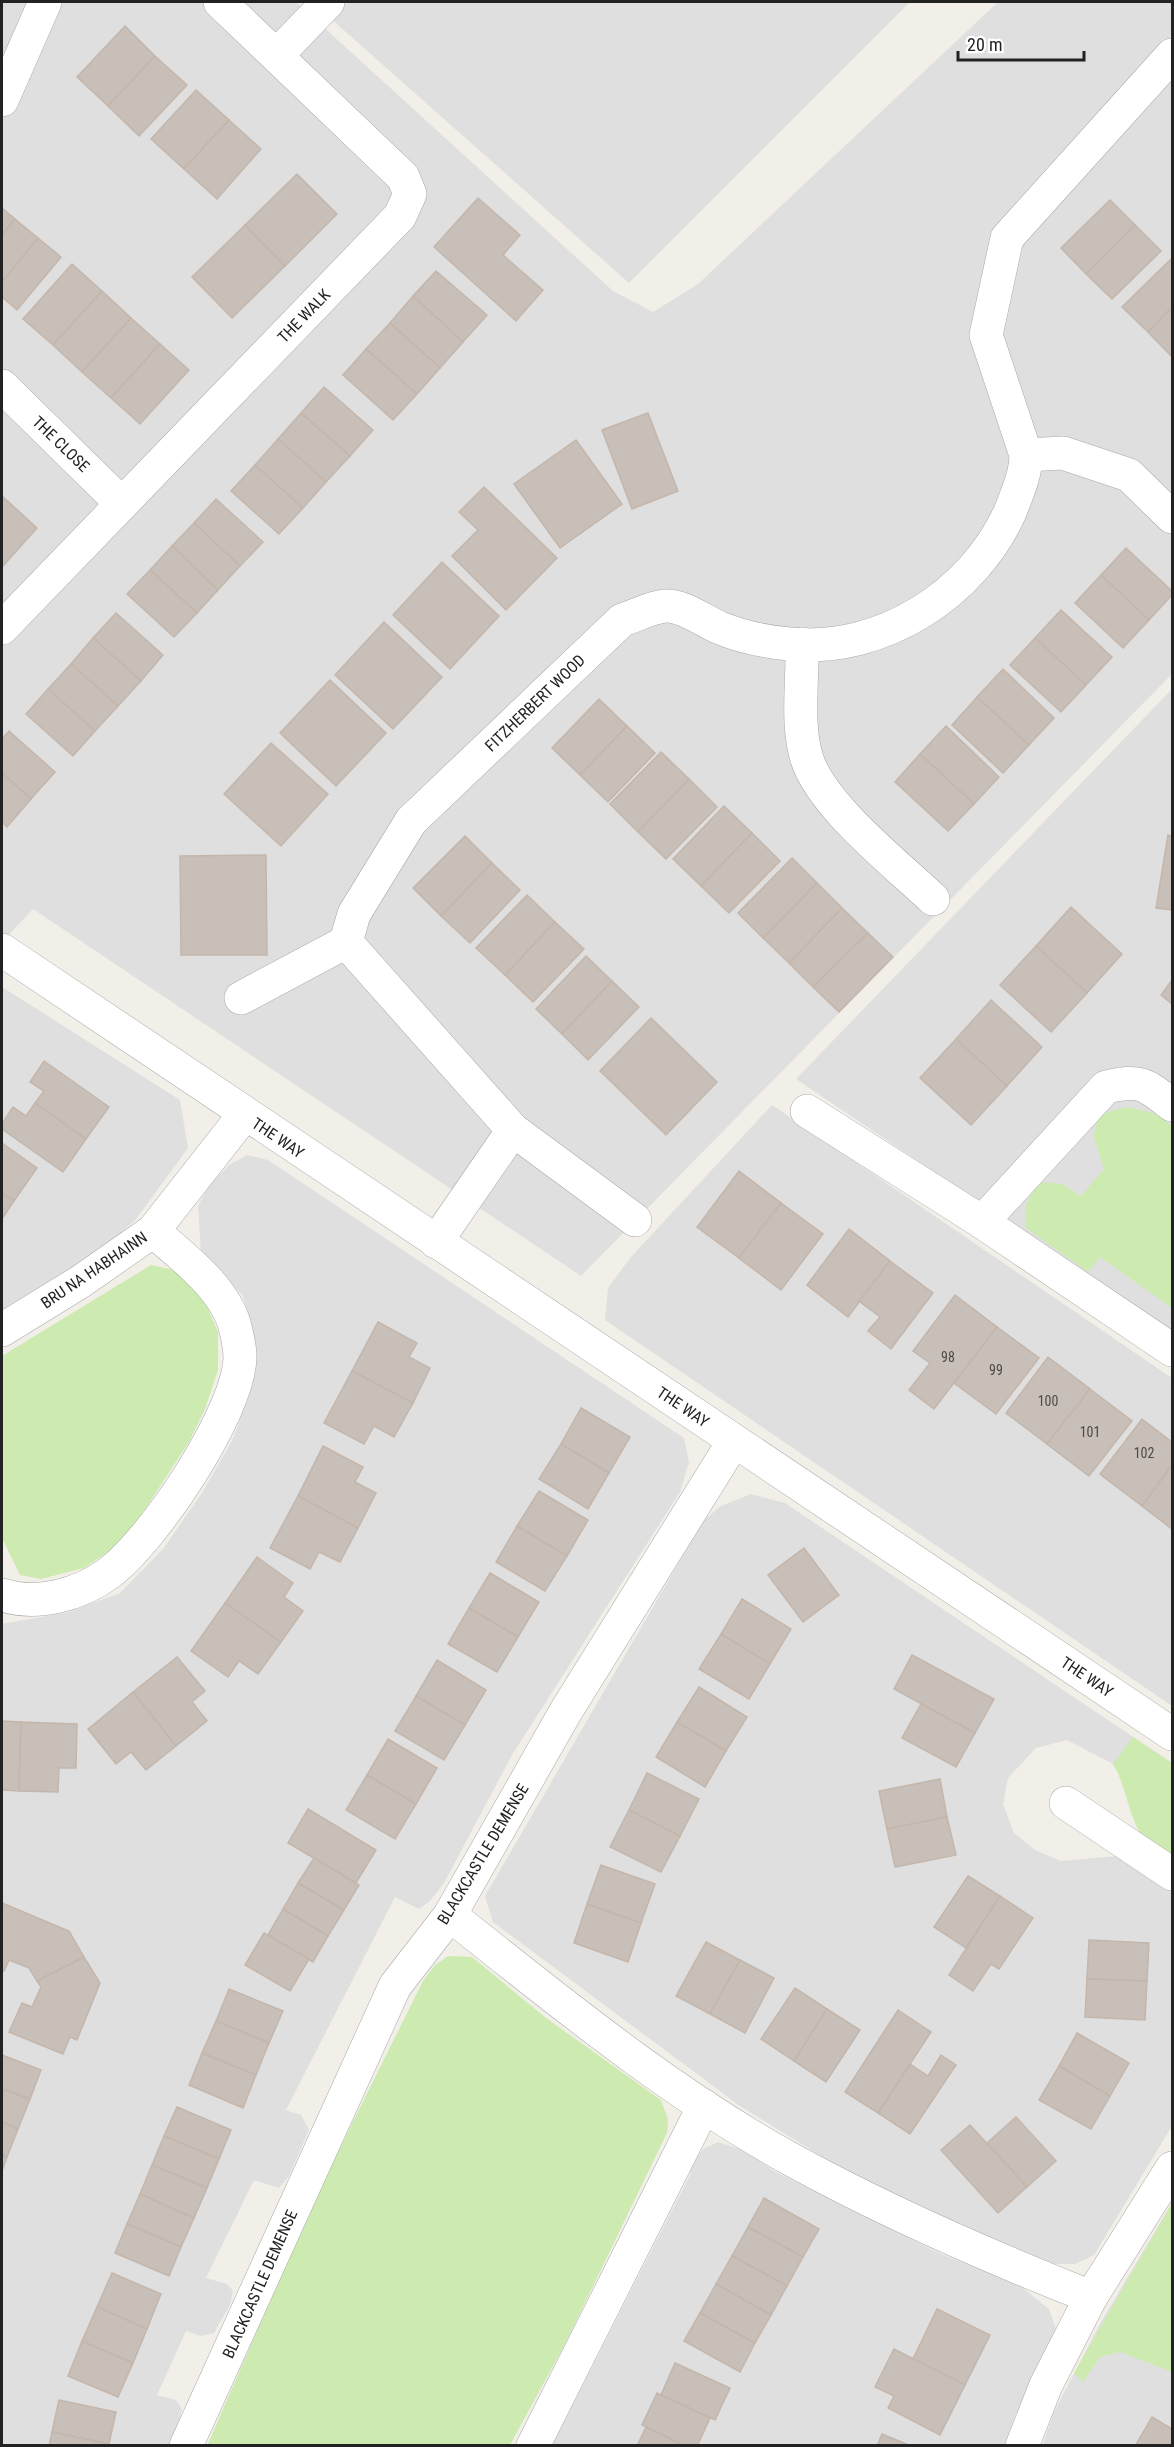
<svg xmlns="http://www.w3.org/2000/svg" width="1174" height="2447" font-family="'Roboto Condensed',sans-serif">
	<rect width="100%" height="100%" fill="#f2efe9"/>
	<g fill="#e0dfdf">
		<polygon points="2,2 296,2 613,291 653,312 698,284 998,2 1172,2 1172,674 581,1276 33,909 2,942"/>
		<polygon points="312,2 910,2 629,283"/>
		<polygon points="1172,689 1172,1332 796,1079"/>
		<polygon points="2,987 180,1100 188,1148 136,1219 106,1247 2,1311"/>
		<polygon points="772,1105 1172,1378 1172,1706 605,1320 608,1288 631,1257"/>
		<polygon points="247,1155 268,1160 684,1438 689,1462 680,1492 512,1755 444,1883 430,1901 419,1909 395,1897 286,2110 301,2115 309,2130 289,2176 279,2188 254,2180 206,2278 227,2284 233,2291 230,2305 214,2333 201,2336 186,2331 157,2395 176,2400 182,2409 172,2445 2,2445 2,1624 69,1612 120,1593 163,1549 202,1493 232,1441 252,1387 255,1340 243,1296 201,1253 198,1206 210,1184 229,1165"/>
		<polygon points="751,1494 785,1503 1172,1763 1137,1826 1122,1779 1113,1764 1067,1740 1036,1748 1008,1778 1003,1804 1014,1833 1035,1850 1061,1861 1117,1856 1172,1892 1172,2126 1094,2255 1075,2264 1050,2264 868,2185 740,2106 493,1922 485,1896 703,1521 721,1506"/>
		<polygon points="718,2142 743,2150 774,2171 939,2253 1019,2285 1049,2309 1056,2329 1015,2416 1005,2445 552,2446 690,2175 692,2165 703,2149"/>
		<polygon points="1172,2203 1172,2445 1042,2446 1054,2412 1101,2322"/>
	</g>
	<g fill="#cdebb0">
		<path d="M1128 1107 1156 1114 1172 1126V1308L1100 1257 1088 1272 1026 1228C1024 1207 1026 1197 1041 1182L1062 1184 1081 1196 1104 1169 1093 1135 1100 1114Z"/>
		<polygon points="151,1265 179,1271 204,1299 218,1332 218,1370 205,1409 189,1442 124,1541 84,1568 41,1579 20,1575 2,1538 2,1356"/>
		<path d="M1133 1737 1172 1763V1860C1166 1855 1158 1852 1152 1847 1129 1829 1128 1788 1113 1764Z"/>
		<polygon points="448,1956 472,1957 546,2018 661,2100 668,2119 667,2133 565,2344 510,2445 207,2446 314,2200 423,1981 435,1965"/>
		<polygon points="1172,2203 1172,2372 1120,2352 1100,2357 1083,2382 1074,2373"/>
	</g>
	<g fill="#c7bfb8" stroke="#c4b6ab" stroke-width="1.5">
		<polygon points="125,26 155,56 108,106 77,77"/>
		<polygon points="155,56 187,85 139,136 108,106"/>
		<polygon points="196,90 229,120 184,169 151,139"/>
		<polygon points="229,120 261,149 217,199 184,169"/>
		<polygon points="297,174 337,214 285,266 245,225"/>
		<polygon points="478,198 520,235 503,255 543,290 516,321 434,247"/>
		<polygon points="1110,200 1135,225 1086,274 1061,248"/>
		<polygon points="2,208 15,219 2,235"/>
		<polygon points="15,219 38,238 2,282 2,235"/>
		<polygon points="245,225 285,266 232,318 192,277"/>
		<polygon points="1135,225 1161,251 1112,299 1086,274"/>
		<polygon points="38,238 61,257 17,310 2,297 2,282"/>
		<polygon points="1172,258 1172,307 1148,332 1122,307"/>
		<polygon points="72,264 102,291 53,345 23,319"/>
		<polygon points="436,271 487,315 463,342 413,296"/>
		<polygon points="102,291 131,318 82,372 53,345"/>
		<polygon points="413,296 463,342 440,368 390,323"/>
		<polygon points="1172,307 1172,357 1148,332"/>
		<polygon points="131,318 160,344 111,398 82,372"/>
		<polygon points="390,323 440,368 417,394 366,349"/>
		<polygon points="160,344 189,370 140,424 111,398"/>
		<polygon points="366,349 417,394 393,420 343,375"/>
		<polygon points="324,387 373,430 350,456 301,413"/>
		<polygon points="301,413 350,456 326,482 278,439"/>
		<polygon points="648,413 678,491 632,509 602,430"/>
		<polygon points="278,439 326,482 303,508 255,465"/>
		<polygon points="576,440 622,504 560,548 514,484"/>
		<polygon points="255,465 303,508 279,534 231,491"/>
		<polygon points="484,487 557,558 506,610 452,556 478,530 459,512"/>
		<polygon points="2,496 37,528 2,567"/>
		<polygon points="216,499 263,542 240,566 194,523"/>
		<polygon points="194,523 240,566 218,590 172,546"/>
		<polygon points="172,546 218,590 197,613 150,570"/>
		<polygon points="1126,548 1172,591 1172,595 1149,620 1101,575"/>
		<polygon points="442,562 499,616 450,669 393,615"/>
		<polygon points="150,570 197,613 174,637 127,594"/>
		<polygon points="1101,575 1149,620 1123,648 1075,603"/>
		<polygon points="1061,610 1112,657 1086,685 1035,638"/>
		<polygon points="116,613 163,655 141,681 93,638"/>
		<polygon points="384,622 442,677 393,729 335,675"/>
		<polygon points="93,638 141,681 118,706 71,664"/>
		<polygon points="1035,638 1086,685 1061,712 1010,665"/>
		<polygon points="71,664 118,706 95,731 48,689"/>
		<polygon points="1003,669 1054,718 1029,745 977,697"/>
		<polygon points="330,680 386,733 336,786 280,733"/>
		<polygon points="48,689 95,731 73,756 26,714"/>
		<polygon points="977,697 1029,745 1003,773 952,725"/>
		<polygon points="599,699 627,726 580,775 552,748"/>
		<polygon points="627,726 655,753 608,802 580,775"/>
		<polygon points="946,726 999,777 974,804 920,754"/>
		<polygon points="9,731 55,772 31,799 2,773 2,739"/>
		<polygon points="271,743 328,794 281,846 224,794"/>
		<polygon points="661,752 689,779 638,832 610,804"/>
		<polygon points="920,754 974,804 948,831 895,782"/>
		<polygon points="2,773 31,799 7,827 2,822"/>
		<polygon points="689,779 717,807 666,859 638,832"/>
		<polygon points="724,806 752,833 701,886 673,859"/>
		<polygon points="752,833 780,861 729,913 701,886"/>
		<polygon points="1168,835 1172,836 1172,910 1156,908"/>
		<polygon points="465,836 492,863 441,916 413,888"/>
		<polygon points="266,855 267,955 181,955 180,856"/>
		<polygon points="792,858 817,883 763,938 738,913"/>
		<polygon points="492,863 520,890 470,943 441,916"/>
		<polygon points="817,883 842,908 789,963 763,938"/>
		<polygon points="527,895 555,922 505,975 476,948"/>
		<polygon points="1071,907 1122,954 1087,993 1036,946"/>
		<polygon points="842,908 868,933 813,987 789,963"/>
		<polygon points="555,922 584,949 533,1002 505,975"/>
		<polygon points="868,933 893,957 839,1012 813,987"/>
		<polygon points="1036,946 1087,993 1051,1032 1000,985"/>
		<polygon points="586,956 612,981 562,1034 536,1009"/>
		<polygon points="1172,980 1172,1004 1161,995"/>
		<polygon points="612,981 639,1007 588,1060 562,1034"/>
		<polygon points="991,1000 1042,1047 1007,1086 956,1039"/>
		<polygon points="651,1018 717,1082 666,1135 600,1071"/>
		<polygon points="956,1039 1007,1086 971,1125 920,1078"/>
		<polygon points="44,1061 109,1107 86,1139 35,1103 44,1091 30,1082"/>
		<polygon points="35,1103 86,1139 63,1172 2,1129 2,1124 13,1107 26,1116"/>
		<polygon points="2,1143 37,1168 14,1201 2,1193"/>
		<polygon points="739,1171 781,1203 739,1258 697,1227"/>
		<polygon points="2,1193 14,1201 2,1219"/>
		<polygon points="781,1203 823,1234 781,1290 739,1258"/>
		<polygon points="849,1229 890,1261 848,1317 807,1285"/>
		<polygon points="890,1261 933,1293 891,1349 868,1331 880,1317 859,1301"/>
		<polygon points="955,1295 997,1327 934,1409 909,1390 930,1363 913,1351"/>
		<polygon points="378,1322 417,1343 409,1357 430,1368 413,1403 352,1371"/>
		<polygon points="997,1327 1039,1358 996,1414 954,1383"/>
		<polygon points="1048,1357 1090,1389 1047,1444 1006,1413"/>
		<polygon points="352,1371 413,1403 394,1437 374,1426 364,1444 324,1423"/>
		<polygon points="1090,1389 1132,1421 1089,1476 1047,1444"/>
		<polygon points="581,1408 630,1437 609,1473 561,1444"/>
		<polygon points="1142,1419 1172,1442 1172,1465 1142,1506 1100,1474"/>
		<polygon points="561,1444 609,1473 588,1509 539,1479"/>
		<polygon points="323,1446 363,1467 355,1482 376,1493 358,1528 298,1496"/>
		<polygon points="1172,1465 1172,1529 1142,1506"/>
		<polygon points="539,1491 588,1520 567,1556 517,1526"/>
		<polygon points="298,1496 358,1528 340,1562 319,1552 310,1569 270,1548"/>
		<polygon points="517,1526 567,1556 545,1591 496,1562"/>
		<polygon points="804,1548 839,1595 803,1622 768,1575"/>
		<polygon points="257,1557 293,1583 284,1597 303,1611 281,1642 225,1603"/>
		<polygon points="490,1573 539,1602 518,1637 469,1608"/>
		<polygon points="742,1599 791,1629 770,1664 721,1634"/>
		<polygon points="225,1603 281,1642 258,1674 239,1661 228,1677 191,1651"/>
		<polygon points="469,1608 518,1637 497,1672 448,1644"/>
		<polygon points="721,1634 770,1664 749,1699 699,1669"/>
		<polygon points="912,1655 994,1699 975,1733 894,1689"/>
		<polygon points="177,1657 205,1691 192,1702 207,1721 176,1746 133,1692"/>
		<polygon points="437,1660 486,1690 465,1725 416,1696"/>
		<polygon points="699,1687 747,1717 726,1751 677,1722"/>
		<polygon points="133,1692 176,1746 146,1770 131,1752 116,1764 88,1729"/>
		<polygon points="416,1696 465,1725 444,1760 395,1731"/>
		<polygon points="921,1704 975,1733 956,1767 902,1738"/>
		<polygon points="2,1721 21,1722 19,1791 2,1790"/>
		<polygon points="21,1722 77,1724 76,1768 59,1768 58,1792 19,1791"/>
		<polygon points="677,1722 726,1751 705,1787 656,1757"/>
		<polygon points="388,1739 437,1768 416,1804 367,1775"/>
		<polygon points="647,1773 699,1799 680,1836 629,1810"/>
		<polygon points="367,1775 416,1804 395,1839 346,1810"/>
		<polygon points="940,1779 947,1817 887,1829 879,1791"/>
		<polygon points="308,1809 376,1850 356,1883 288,1843"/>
		<polygon points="629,1810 680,1836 661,1872 610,1847"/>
		<polygon points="947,1817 956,1855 895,1867 887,1829"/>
		<polygon points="314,1858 359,1885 344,1910 298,1883"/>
		<polygon points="601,1865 655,1884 641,1923 587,1904"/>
		<polygon points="968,1876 1000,1896 966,1948 934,1927"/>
		<polygon points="298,1883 344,1910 328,1936 283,1909"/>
		<polygon points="1000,1896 1033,1918 999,1969 991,1964 973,1991 949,1975"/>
		<polygon points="2,1903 69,1931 84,1957 37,1981 29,1968 9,1960 4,1971 2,1970"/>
		<polygon points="587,1904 641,1923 628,1962 574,1943"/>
		<polygon points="283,1909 328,1936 313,1962 268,1935"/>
		<polygon points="264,1933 309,1959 290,1991 245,1965"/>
		<polygon points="1089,1940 1149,1943 1147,1981 1087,1979"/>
		<polygon points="706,1942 740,1960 710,2014 676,1996"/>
		<polygon points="84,1957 100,1983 77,2040 70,2037 63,2054 9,2032 22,2003 32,2007 41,1987 37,1981"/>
		<polygon points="740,1960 774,1978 745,2033 710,2014"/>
		<polygon points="1087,1979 1147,1981 1145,2020 1085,2017"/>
		<polygon points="795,1988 827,2009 794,2061 761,2039"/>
		<polygon points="229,1989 283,2011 269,2043 216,2021"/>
		<polygon points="827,2009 860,2030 826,2082 794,2061"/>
		<polygon points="898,2010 931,2032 878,2113 845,2092"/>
		<polygon points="216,2021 269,2043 256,2075 202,2053"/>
		<polygon points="1077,2033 1129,2063 1110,2096 1059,2066"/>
		<polygon points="202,2053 256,2075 243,2108 189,2085"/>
		<polygon points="2,2055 41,2070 30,2099 2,2089"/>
		<polygon points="941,2055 956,2065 910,2134 878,2113 910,2064 928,2076"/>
		<polygon points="1059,2066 1110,2096 1091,2129 1039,2100"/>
		<polygon points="2,2089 30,2099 18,2129 2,2122"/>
		<polygon points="177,2107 231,2130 219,2159 164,2136"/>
		<polygon points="1016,2117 1056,2161 1027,2187 987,2143"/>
		<polygon points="2,2122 18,2129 7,2157 2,2155"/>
		<polygon points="970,2125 1027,2187 998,2213 941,2150"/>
		<polygon points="164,2136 219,2159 207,2188 152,2165"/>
		<polygon points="2,2155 7,2157 2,2171"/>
		<polygon points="152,2165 207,2188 194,2218 140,2194"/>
		<polygon points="140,2194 194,2218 181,2247 127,2224"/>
		<polygon points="764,2198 819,2229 803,2257 748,2227"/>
		<polygon points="127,2224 181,2247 169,2276 115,2253"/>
		<polygon points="748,2227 803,2257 787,2286 732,2256"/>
		<polygon points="732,2256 787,2286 771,2315 716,2284"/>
		<polygon points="112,2273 161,2294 147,2329 97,2307"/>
		<polygon points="716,2284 771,2315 755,2343 700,2313"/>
		<polygon points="97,2307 147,2329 133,2363 82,2341"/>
		<polygon points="937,2309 990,2335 965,2385 913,2359"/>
		<polygon points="700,2313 755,2343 740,2372 684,2341"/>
		<polygon points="82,2341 133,2363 118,2397 68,2376"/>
		<polygon points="894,2349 965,2385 940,2435 888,2408 894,2396 875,2387"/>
		<polygon points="675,2363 730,2388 715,2420 661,2395"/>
		<polygon points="657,2393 710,2418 697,2446 685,2446 642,2425"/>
		<polygon points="59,2400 116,2412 109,2444 52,2432"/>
		<polygon points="1152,2417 1172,2429 1172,2446 1135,2446"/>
		<polygon points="646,2427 685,2446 637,2446"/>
		<polygon points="52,2432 109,2444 109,2446 49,2446"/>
		<polygon points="882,2434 911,2446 877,2446"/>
	</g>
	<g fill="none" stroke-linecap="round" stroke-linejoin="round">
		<defs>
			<g id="street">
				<polyline points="277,55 328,2"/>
				<polyline points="2,100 45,2"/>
				<polyline points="2,386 121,503"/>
				<polyline points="1026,455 1063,453 1129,475 1172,517"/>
				<polyline points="2,628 400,216 410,194 403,177 220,2"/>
				<path d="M802 644C803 680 796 725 807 759 822 806 897 865 933 899"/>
				<polyline points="2,950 1172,1734"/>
				<polyline points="241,998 346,942"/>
				<polyline points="807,1111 982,1222 1172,1350"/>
				<path d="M635 1220 513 1130 346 942 354 914 411 821 622 620C635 616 652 607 665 606 683 605 704 621 720 628 742 637 767 642 790 644 882 653 973 594 1010 512 1017 494 1026 474 1026 455L986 335 1007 238 1172 55"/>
				<path d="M982 1222 1106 1087C1141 1079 1145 1084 1172 1105"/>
				<polyline points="436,1242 513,1130"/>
				<polyline points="2,1330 80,1282 153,1231 244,1115"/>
				<path d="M2 1595C37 1606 80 1595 109 1573 154 1539 238 1414 240 1358 240 1350 238 1339 236 1331 228 1290 183 1257 153 1231"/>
				<polyline points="1066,1803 1172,1874"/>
				<path d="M450 1915C560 2002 670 2093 794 2161 889 2213 990 2257 1091 2297"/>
				<polyline points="186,2446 395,1986 450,1915 566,1711 734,1441"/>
				<polyline points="533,2446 704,2106"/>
				<polyline points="1022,2446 1046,2385 1091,2297 1172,2168"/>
			</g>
		</defs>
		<use href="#street" stroke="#a9a9a9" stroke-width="34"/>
		<use href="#street" stroke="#fff" stroke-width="33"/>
	</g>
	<g text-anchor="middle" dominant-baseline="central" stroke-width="6" stroke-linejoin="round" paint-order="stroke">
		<g font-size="14" fill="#4b4948">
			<text x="948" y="1357">98</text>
			<text x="996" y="1370">99</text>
			<text x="1048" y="1401">100</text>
			<text x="1090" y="1432">101</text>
			<text x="1144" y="1453">102</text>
		</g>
		<g font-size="16" fill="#222" stroke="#fff">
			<text transform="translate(304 316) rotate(-46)">THE WALK</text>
			<text transform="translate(61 444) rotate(44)">THE CLOSE</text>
			<text transform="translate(535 703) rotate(-44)">FITZHERBERT WOOD</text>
			<text transform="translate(278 1138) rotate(34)">THE WAY</text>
			<text transform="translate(94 1270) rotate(-34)">BRU NA HABHAINN</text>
			<text transform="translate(683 1407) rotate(34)">THE WAY</text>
			<text transform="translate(1087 1677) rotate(34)">THE WAY</text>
			<text transform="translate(483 1854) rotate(-59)">BLACKCASTLE DEMENSE</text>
			<text transform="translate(260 2284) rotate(-66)">BLACKCASTLE DEMENSE</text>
		</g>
	</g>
	<rect width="1174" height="2447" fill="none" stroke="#222222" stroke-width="6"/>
	<path d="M958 51v9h126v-9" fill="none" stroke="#222222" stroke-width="3"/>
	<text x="967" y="51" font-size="18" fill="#222222" stroke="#ffffff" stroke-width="4.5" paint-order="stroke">20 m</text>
</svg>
